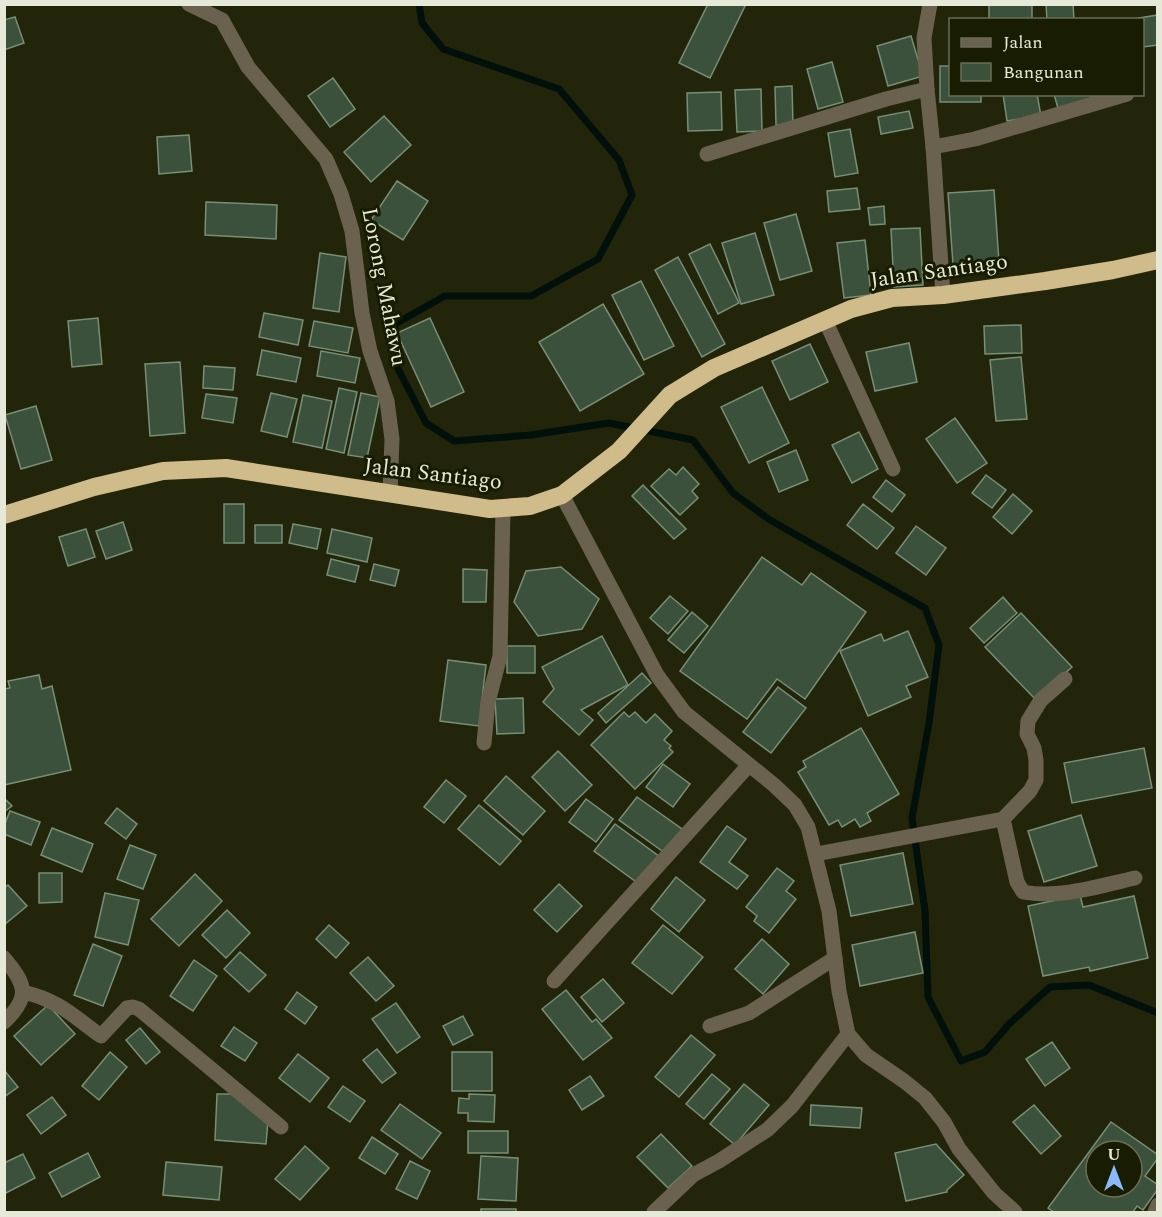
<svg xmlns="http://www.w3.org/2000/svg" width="1162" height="1217" font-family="Spectral,serif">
	<rect width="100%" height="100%" fill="#222509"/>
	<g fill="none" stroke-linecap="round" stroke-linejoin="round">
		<polyline stroke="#01100b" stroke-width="7" points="419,4 422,23 443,49 559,89 619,160 632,195 598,259 531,296 445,296 395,324 394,361 426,423 454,441 531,435 609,423 693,440 733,493 770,520 925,608 939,645 929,723 912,818 925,911 928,997 961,1061 985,1052 1009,1024 1050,987 1089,985 1158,1013"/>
	</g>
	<g fill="#3b513b" stroke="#778f76" stroke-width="1.5" fill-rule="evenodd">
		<polygon points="708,4 746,4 710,78 679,63"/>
		<rect x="989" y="4" width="43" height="16"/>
		<polygon points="1046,4 1073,4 1074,20 1047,20"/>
		<polygon points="1158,15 1158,45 1143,47 1142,20 1139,18"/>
		<polygon points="15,17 24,43 4,50 4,20"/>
		<polygon points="911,36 923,76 888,86 877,46"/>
		<polygon points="832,62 843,102 818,109 807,69"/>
		<polygon points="940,66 950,66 950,94 981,94 981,102 940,102"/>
		<polygon points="333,78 355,109 330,127 308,96"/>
		<polygon points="792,86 793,125 776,125 775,87"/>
		<polygon points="761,89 762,131 737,132 735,90"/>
		<polygon points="721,92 722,130 688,131 687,93"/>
		<polygon points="1003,94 1037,94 1041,116 1007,121"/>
		<polygon points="1054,94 1090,94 1093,102 1059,112"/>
		<polygon points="909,111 913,128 881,134 878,117"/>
		<polygon points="384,116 411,145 371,182 344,152"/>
		<polygon points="850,129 858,173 835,177 828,133"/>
		<polygon points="189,135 192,171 159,174 157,137"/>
		<polygon points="397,181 428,201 403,240 371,220"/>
		<polygon points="857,188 860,209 829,212 827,191"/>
		<polygon points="994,190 999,262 953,265 948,193"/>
		<polygon points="206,202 277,205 276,239 205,235"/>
		<polygon points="884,206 885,224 870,225 868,208"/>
		<polygon points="796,214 812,271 780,280 764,223"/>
		<polygon points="920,228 923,285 894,287 891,229"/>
		<polygon points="755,233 774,295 741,304 722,243"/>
		<polygon points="865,240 871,295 844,298 837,243"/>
		<polygon points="710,244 739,303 718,314 689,254"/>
		<polygon points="320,253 346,257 339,312 313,308"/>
		<polygon points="678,257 725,344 702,357 655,270"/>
		<polygon points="641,281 674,346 644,360 612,295"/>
		<polygon points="603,304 644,374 580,411 539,342"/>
		<polygon points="264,313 303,320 298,345 259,337"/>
		<polygon points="98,318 102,364 72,367 68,321"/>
		<polygon points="430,318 464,392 431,407 397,333"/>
		<polygon points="314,321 353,328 348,353 309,346"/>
		<polygon points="1021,325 1022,353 985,354 984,326"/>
		<polygon points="909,343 917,382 875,391 866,352"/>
		<polygon points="810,344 828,382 790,400 772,361"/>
		<polygon points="262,350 301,358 296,382 257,375"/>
		<polygon points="321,351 360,358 355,383 317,376"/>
		<polygon points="1021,357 1027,419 996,421 990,360"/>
		<polygon points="180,362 185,433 150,436 145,364"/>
		<polygon points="204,366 235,368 233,390 203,388"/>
		<polygon points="762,387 789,443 749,463 721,407"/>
		<polygon points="339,388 357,392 344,453 326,449"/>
		<polygon points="271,393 297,399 287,437 261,431"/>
		<polygon points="361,393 380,397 367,458 348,455"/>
		<polygon points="206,394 237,398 233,423 202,418"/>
		<polygon points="303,395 332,401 322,448 293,442"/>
		<polygon points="36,406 52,460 21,469 5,415"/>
		<polygon points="955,418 987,463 957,483 926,439"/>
		<polygon points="859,432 878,469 852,483 832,445"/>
		<polygon points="796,450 808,480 779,492 767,462"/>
		<polygon points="683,467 699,484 692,491 698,498 680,515 651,486 669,469 676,475"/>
		<polygon points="986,475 1006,490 992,508 972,493"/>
		<polygon points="886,480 905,495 892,512 873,497"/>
		<polygon points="643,485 686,529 674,539 632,496"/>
		<polygon points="1013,494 1032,511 1012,534 993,517"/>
		<rect x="224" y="504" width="20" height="39"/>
		<polygon points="863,504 894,528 877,549 847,525"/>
		<polygon points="123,522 132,550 106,559 96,531"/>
		<polygon points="293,524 321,529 317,549 289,543"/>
		<rect x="255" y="525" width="27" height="18"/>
		<polygon points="916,526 946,548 926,575 896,553"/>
		<polygon points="86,529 95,557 68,566 59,537"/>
		<polygon points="332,529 372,538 367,562 327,553"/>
		<polygon points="762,557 802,585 811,573 866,612 805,699 777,679 747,719 680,671"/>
		<polygon points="331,559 359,566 355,582 327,575"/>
		<polygon points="374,564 399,570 395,586 370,580"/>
		<polygon points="561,567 599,599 582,629 538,636 514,602 526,571"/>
		<polygon points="463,569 487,570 486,602 463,602"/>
		<polygon points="670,596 688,611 668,634 650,618"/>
		<polygon points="1003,597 1017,613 984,643 970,628"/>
		<polygon points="692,612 708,626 684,653 668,640"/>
		<polygon points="1021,613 1072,667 1036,700 985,647"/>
		<polygon points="908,631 928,677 906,686 911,697 868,716 840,651 881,634 884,641"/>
		<polygon points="602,636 628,685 581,710 593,720 579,735 543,702 554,689 542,667"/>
		<rect x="507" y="646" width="28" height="27"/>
		<polygon points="448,660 486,665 479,726 440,721"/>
		<polygon points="642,673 651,683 606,723 598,713"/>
		<polygon points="39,675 42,689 52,686 71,770 4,785 4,689 10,688 8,681"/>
		<polygon points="778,687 806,708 771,753 743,732"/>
		<polygon points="523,698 524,733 497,734 495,699"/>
		<polygon points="624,712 629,717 635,712 646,723 655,714 672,731 664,740 671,746 669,748 673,752 635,789 591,745"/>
		<polygon points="861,728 899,794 867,813 871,821 860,827 855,819 842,827 838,820 829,825 798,772 806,767 803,761"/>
		<polygon points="1144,748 1152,788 1072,803 1064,763"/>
		<polygon points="558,751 592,785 565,811 532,777"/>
		<polygon points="663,764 690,784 673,807 646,787"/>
		<polygon points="506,776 545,811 523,835 484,801"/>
		<polygon points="446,780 466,796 444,823 424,807"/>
		<polygon points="637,797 682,829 665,853 619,820"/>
		<polygon points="4,798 12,806 4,812"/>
		<polygon points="586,799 613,819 596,842 569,822"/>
		<polygon points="479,805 521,841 500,865 458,829"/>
		<polygon points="117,808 137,824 126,839 105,823"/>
		<polygon points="10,811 40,822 31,845 4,834 4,826"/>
		<polygon points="1081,815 1097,866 1044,882 1028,831"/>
		<polygon points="615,824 660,857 639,884 594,851"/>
		<polygon points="727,826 746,839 729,862 748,876 737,889 700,862"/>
		<polygon points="52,828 93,844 82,872 41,855"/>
		<polygon points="130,845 156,855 143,889 117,879"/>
		<polygon points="903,853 913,904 851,916 840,865"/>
		<polygon points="777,868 794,881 786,891 796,899 769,933 754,921 757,916 746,907"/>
		<polygon points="39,873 62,873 62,902 39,903"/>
		<polygon points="195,874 222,901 179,946 151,919"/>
		<polygon points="676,877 705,900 679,932 651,909"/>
		<polygon points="559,884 582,906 557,932 534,910"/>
		<polygon points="8,885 27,906 4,925 4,888"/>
		<polygon points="105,893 139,900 128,945 95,937"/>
		<polygon points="1080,895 1083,907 1134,896 1148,958 1090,971 1089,967 1043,976 1028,906"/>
		<polygon points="227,910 250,933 226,958 202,935"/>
		<polygon points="329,925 349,943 336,958 316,939"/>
		<polygon points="663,925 703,957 672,994 632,963"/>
		<polygon points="915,932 923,973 860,986 852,945"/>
		<polygon points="762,939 789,964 763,994 735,969"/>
		<polygon points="93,944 122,956 103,1006 74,995"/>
		<polygon points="240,952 266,975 249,992 224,969"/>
		<polygon points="368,957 394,986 376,1001 350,973"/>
		<polygon points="194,960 217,976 193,1011 170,996"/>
		<polygon points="603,979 624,1003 602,1022 581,997"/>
		<polygon points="566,990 592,1022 596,1019 612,1038 583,1060 542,1009"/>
		<polygon points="297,992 317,1007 305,1024 285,1009"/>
		<polygon points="396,1003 420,1037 397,1053 372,1019"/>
		<polygon points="48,1005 75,1034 41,1065 14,1036"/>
		<polygon points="463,1016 473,1035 453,1045 443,1026"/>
		<polygon points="234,1027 257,1043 245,1061 221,1046"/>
		<polygon points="140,1028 160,1052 146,1064 126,1040"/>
		<polygon points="691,1035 715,1055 679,1097 655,1077"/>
		<polygon points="1052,1042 1070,1068 1045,1086 1026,1059"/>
		<polygon points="377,1049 396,1073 382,1083 363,1060"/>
		<polygon points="110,1052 127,1067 99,1100 82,1086"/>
		<rect x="452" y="1052" width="40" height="39"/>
		<polygon points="298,1054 329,1078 310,1102 279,1078"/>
		<polygon points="4,1070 18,1087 4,1097"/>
		<polygon points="712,1074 730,1089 704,1119 686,1104"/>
		<polygon points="590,1076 604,1096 582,1110 569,1090"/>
		<polygon points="744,1084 769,1105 735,1145 710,1124"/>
		<polygon points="343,1086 365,1101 350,1122 328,1107"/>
		<polygon points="217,1094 231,1094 268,1120 266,1144 215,1140"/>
		<polygon points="469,1094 495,1095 494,1122 468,1121 468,1113 458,1113 459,1098 469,1099"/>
		<polygon points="52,1097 66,1115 41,1134 27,1115"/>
		<polygon points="400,1104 441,1133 422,1159 381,1130"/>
		<polygon points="811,1105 862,1108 860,1128 810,1125"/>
		<polygon points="1034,1105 1061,1136 1041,1154 1013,1122"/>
		<path d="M1111 1122 1158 1155V1158L1145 1176 1158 1185V1189L1143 1210 1137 1206 1133 1212H1054L1048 1208ZM1096 1151H1132V1187H1096Z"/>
		<rect x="468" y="1131" width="40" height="22"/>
		<polygon points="661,1134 692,1166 668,1188 637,1157"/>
		<polygon points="372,1137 398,1154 385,1174 359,1158"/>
		<polygon points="936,1144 964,1175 947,1190 947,1192 906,1201 895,1153"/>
		<polygon points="305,1146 329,1168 300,1200 275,1179"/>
		<polygon points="88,1153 100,1177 62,1197 49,1173"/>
		<polygon points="23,1154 35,1178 4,1194 4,1163"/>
		<polygon points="481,1156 518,1158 516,1201 478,1199"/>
		<polygon points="410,1161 430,1171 417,1199 396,1189"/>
		<polygon points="166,1162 222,1167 219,1200 163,1195"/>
		<rect x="481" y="1209" width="35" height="3"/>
	</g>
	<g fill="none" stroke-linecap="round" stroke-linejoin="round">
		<g stroke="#6a624f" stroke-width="15">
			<polyline points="189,4 222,20 248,67 326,159 341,194 352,231 362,313 370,351 387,401 392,439 390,493"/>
			<polyline points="927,89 933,147 975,139 1127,94"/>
			<polyline points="933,147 943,295"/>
			<polyline points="707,154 886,99 927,89 924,38 930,4"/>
			<polyline points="825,320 893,469"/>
			<polyline points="562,495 657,675 684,712 774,785 795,805 808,827 829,911 839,991 848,1034 866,1055 904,1081 925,1098 944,1122 959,1149 994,1193 1015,1212"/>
			<polyline points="484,743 488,702 500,656 503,508"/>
			<path d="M1003 819 1017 882 1023 892C1060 899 1099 886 1135 878"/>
			<polyline points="816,854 1003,819 1030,791 1036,780 1036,760 1034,748 1027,734 1028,721 1041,700 1065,679"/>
			<path d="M4 958C26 984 31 997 4 1022"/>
			<polyline points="554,981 749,765"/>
			<path d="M23 992C58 1000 72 1015 101 1036L127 1008 133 1007 139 1009 281 1127"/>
			<polyline points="710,1026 749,1013 835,958"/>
			<polyline points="654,1212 693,1175 719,1161 767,1130 792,1106 848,1034"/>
			<polyline points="1155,1212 1158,1205"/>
		</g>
		<polyline stroke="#d0bb8a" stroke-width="18" points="4,515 94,487 163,471 226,468 490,509 530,506 562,495 619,451 670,395 714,368 851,309 892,298 943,295 1045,281 1113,270 1158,260"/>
	</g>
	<g text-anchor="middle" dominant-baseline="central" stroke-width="6" stroke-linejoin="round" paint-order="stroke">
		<g font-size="22" fill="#e6e9d8" stroke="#181c01">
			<text transform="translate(939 271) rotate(-8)">Jalan Santiago</text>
			<text transform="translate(384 287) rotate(79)">Lorong Mahawu</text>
			<text transform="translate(433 474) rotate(7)">Jalan Santiago</text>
		</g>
	</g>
	<rect width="1162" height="1217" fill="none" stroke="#e6e9d8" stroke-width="12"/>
	<rect x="949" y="18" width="195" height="78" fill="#181c01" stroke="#6a6e57" stroke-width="1.5"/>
	<rect x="961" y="38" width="30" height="9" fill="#6a624f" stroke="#6a6e57" stroke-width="1.5"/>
	<text x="1003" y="48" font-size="18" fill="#e6e9d8">Jalan</text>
	<rect x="961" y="63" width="30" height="18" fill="#3b513b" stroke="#6a6e57" stroke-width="1.5"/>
	<text x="1003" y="78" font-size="18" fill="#e6e9d8">Bangunan</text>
	<g transform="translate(1114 1169)"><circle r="28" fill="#181c01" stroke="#6a6e57" stroke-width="1.5"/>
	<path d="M0-4.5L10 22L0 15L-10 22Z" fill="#8cb9fc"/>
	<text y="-9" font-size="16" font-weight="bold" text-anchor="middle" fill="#e6e9d8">U</text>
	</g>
</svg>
